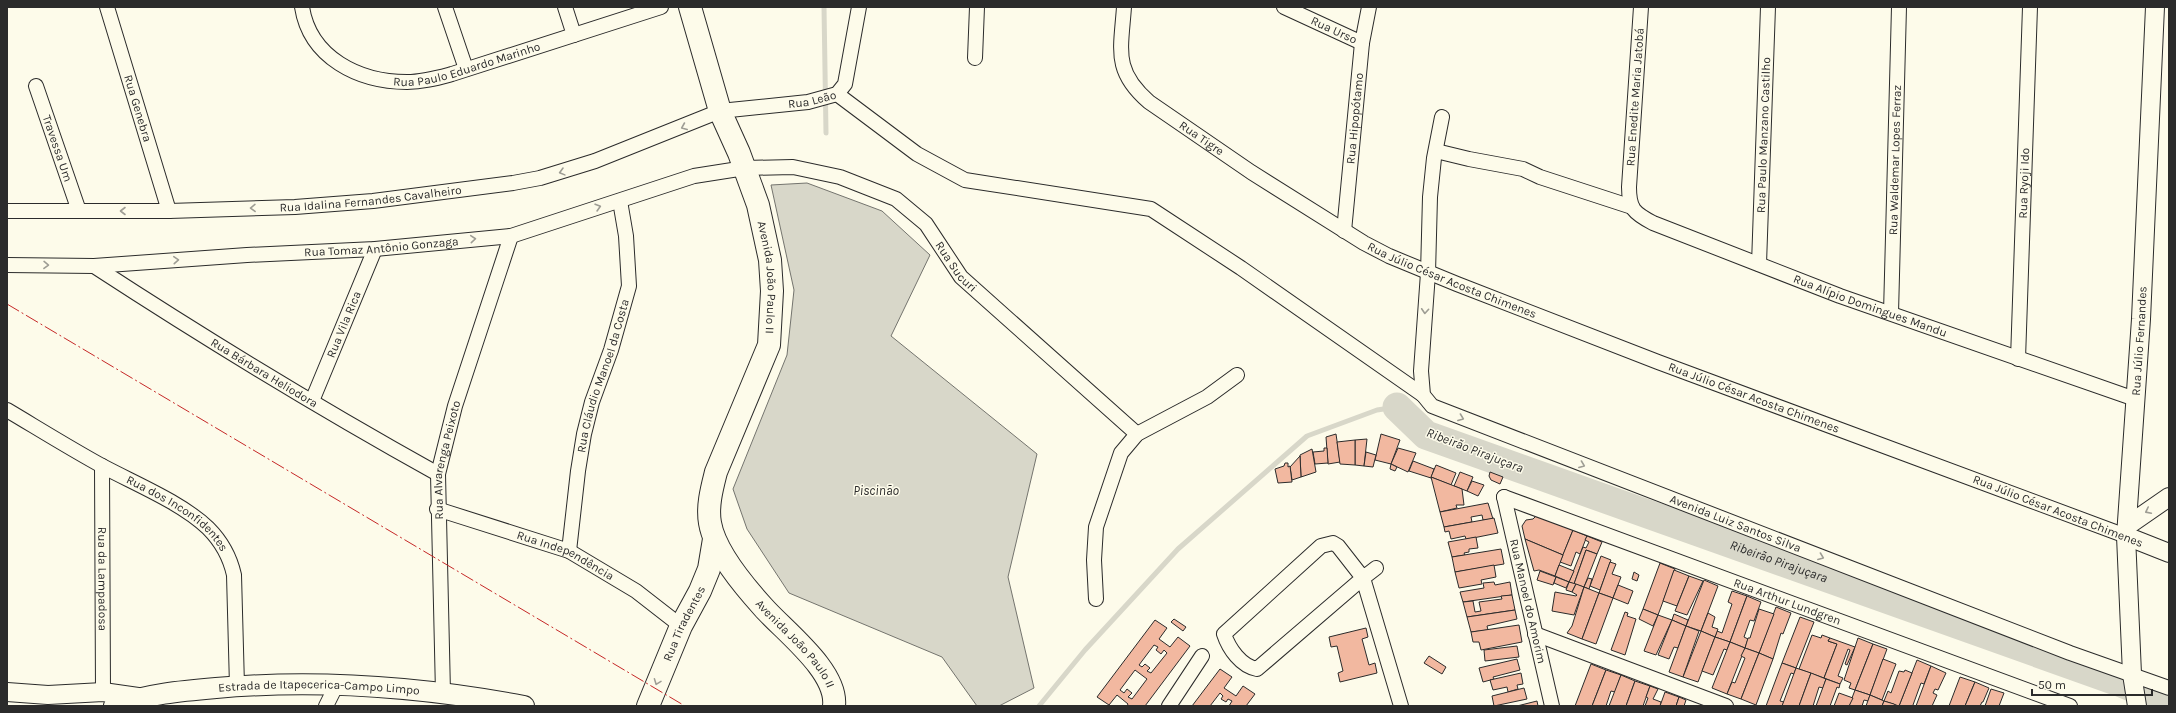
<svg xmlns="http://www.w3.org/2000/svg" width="2176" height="713" font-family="Karla,sans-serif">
	<rect width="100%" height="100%" fill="#fdfbea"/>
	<polygon fill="#d8d7c9" stroke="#74746e" points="807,183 882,211 930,255 891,336 1037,454 1008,577 1034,688 999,706 977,706 942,657 789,593 747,529 733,489 787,355 794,290 771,185"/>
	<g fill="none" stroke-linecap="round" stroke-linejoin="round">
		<g stroke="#d8d7c9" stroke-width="5">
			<polyline points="824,7 826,133"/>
			<polyline points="1039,706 1085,650 1178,549 1307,436 1377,410 1397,407"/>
		</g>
		<path stroke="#d8d7c9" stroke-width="29" id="s1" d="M1397 407 1426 435 2119 682 2169 703"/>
	</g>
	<g fill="#f2b8a0" stroke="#2b2b2b" fill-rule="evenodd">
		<polygon points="1336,434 1340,462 1328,464 1326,437"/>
		<polygon points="1381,434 1400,440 1391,464 1375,460"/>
		<polygon points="1367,439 1364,466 1355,465 1355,440"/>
		<polygon points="1355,440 1355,465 1340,464 1337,442"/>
		<polygon points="1324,448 1327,448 1328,463 1315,464 1313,452 1324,451"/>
		<polygon points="1398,448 1416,453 1408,472 1391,464"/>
		<polygon points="1312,449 1316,472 1301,477 1300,455"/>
		<polygon points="1366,452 1376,455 1373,467 1364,466"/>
		<polygon points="1300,456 1301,477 1292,480 1290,467"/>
		<polygon points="1413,461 1434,469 1431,478 1409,471"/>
		<polygon points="1285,463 1288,463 1288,467 1290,466 1292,482 1278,483 1275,469 1284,466"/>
		<polygon points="1391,464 1397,467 1395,471 1390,469"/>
		<polygon points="1436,465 1456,473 1451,485 1431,477"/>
		<polygon points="1460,472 1473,477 1467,491 1454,486"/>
		<polygon points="1490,472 1503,477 1500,484 1491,480 1489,476"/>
		<polygon points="1431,477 1462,489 1464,505 1456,505 1457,508 1440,512"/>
		<polygon points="1472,481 1484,485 1478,496 1467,491"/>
		<polygon points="1488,503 1493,519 1483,520 1482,515 1471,517 1472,522 1444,527 1440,512"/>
		<polygon points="1536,516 1573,530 1563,555 1525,539 1522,526 1526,520 1533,519"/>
		<polygon points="1494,518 1498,533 1468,539 1466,539 1465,536 1451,539 1449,531 1445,532 1444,527"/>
		<polygon points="1573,530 1587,536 1580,554 1576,552 1571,566 1560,562"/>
		<polygon points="1587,536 1602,542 1597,554 1586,550 1574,584 1569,582 1583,547 1586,548 1589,542 1585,540"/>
		<polygon points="1476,537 1478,548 1469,549 1469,552 1464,553 1465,555 1452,557 1448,542"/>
		<polygon points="1525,539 1563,555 1555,576 1539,570 1534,571"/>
		<polygon points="1501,549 1504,564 1455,572 1452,557"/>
		<polygon points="1586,550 1597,554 1584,587 1574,584"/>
		<polygon points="1601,556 1611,560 1600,590 1590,586"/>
		<polygon points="1610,562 1616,564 1612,574 1621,577 1613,598 1599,593"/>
		<polygon points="1660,563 1675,569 1658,615 1643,609"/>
		<polygon points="1494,565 1496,577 1481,580 1482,584 1459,588 1455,572"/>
		<polygon points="1559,565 1574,571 1569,582 1555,576"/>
		<polygon points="1674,570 1689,576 1677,606 1663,601"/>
		<polygon points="1540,571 1556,577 1553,585 1537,580"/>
		<polygon points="1634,572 1639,575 1637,581 1632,579"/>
		<polygon points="1689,576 1703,581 1687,615 1675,611"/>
		<polygon points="1556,577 1569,582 1566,588 1554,583"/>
		<polygon points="1588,578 1592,579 1589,589 1584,587"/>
		<polygon points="1704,580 1718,586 1701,631 1686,626"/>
		<polygon points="1494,582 1495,585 1510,582 1512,595 1463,602 1460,592 1484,588 1483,583"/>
		<polygon points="1569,582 1576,584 1572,592 1566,590"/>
		<polygon points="1576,584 1584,587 1574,615 1552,611 1555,592 1576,596 1577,595 1572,592"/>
		<polygon points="1618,585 1633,591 1628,604 1613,598"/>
		<polygon points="1584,587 1599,593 1582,639 1567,633 1572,626"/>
		<polygon points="1732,591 1747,596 1730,642 1715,637 1717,631 1722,633 1732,604 1728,602"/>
		<polygon points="1599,593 1613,598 1596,644 1582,639"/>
		<polygon points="1512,595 1515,610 1467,617 1463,602 1473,601 1475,612 1481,611 1479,602 1502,599 1501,596"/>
		<polygon points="1747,596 1761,602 1754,621 1750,620 1744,637 1748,639 1745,648 1730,642"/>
		<polygon points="1776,607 1791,613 1783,634 1781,633 1773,659 1759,653"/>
		<polygon points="1643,609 1658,615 1653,626 1639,619"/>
		<polygon points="1759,609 1774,614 1759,653 1745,648 1748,638 1750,638"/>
		<polygon points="1515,610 1517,619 1487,626 1488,630 1471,632 1467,617"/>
		<polygon points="1625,612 1628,613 1627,616 1636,619 1625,655 1611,650"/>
		<polygon points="1708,613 1715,617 1712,627 1718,629 1715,637 1701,631"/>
		<polygon points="1674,614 1688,620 1686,626 1672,620"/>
		<polygon points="1658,615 1672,620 1656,655 1644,651"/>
		<polygon points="1800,617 1814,622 1796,668 1782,663"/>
		<polygon points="1174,619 1186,627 1183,631 1171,622"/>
		<path d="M1155 620 1167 628 1159 639 1170 647 1178 637 1190 646 1145 706H1127L1128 704 1117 695 1109 705 1097 697ZM1154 645 1158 647 1156 650 1161 654 1164 650 1167 653 1151 673 1147 671 1150 668 1145 664 1142 667 1139 665ZM1135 670 1147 679 1132 699 1128 697 1132 693 1127 689 1124 693 1120 690Z"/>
		<polygon points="1672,620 1686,626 1678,648 1674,647 1669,659 1658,655"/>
		<polygon points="1519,625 1522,642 1481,650 1479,642 1473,642 1471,632"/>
		<polygon points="1686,626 1699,631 1683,677 1669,672"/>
		<polygon points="1366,628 1368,637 1362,639 1369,665 1375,663 1377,673 1340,682 1338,673 1343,671 1337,646 1331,647 1329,637"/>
		<polygon points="1701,631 1715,637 1698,682 1683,677"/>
		<polygon points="1812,635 1821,638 1822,635 1830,638 1828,641 1837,644 1824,678 1799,669"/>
		<polygon points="1715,637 1730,642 1727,650 1724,649 1713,675 1702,671"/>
		<polygon points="1830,638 1855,647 1847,665 1845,664 1850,650 1848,649 1838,676 1843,678 1840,684 1824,678 1837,644 1828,641"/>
		<polygon points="1858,638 1873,644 1855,690 1849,688 1851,683 1844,680"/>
		<polygon points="1730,642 1745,648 1727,694 1712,688"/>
		<polygon points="1873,644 1887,649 1870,695 1855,690"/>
		<polygon points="1517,646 1519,657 1485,661 1484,650"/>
		<polygon points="1745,648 1759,653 1741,699 1727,694 1732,682 1735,683 1745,658 1741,656"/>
		<polygon points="1759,653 1773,659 1756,705 1741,699"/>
		<polygon points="1429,656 1446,667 1442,674 1424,663"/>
		<polygon points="1517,659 1520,670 1493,677 1494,679 1483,682 1479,668"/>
		<polygon points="1883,659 1896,664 1882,700 1870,695"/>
		<polygon points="1917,660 1931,666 1924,684 1921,683 1913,705 1914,706 1899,706"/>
		<polygon points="1782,663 1796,668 1794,674 1791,673 1780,701 1784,702 1782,706 1766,706"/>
		<polygon points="1591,664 1606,670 1592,706 1575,706"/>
		<polygon points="1931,666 1946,673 1938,690 1935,689 1933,693 1937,695 1932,706 1916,706"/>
		<polygon points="1796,668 1811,673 1799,706 1782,706"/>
		<polygon points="1220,669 1232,677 1224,688 1236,696 1243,686 1255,694 1246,706 1229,706 1232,701 1228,699 1226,702 1221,699 1223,696 1220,693 1210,706 1192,706"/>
		<polygon points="1606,670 1621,675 1615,692 1611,691 1606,706 1592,706"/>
		<polygon points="1905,670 1912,673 1899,706 1884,701 1888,691 1891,693 1899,671 1904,672"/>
		<polygon points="1521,673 1523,684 1517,685 1518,689 1508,692 1507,687 1493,690 1490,680"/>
		<polygon points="1811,673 1826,679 1823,688 1819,687 1813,706 1799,706"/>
		<polygon points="1621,675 1635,681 1626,706 1609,706"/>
		<polygon points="1960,677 1975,682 1965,706 1949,706"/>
		<polygon points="1826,679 1840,684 1839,688 1837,687 1830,706 1816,706"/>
		<polygon points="1635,681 1650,686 1643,706 1626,706"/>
		<polygon points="1975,682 1989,688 1983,702 1982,702 1980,706 1965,706"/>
		<polygon points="1650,686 1658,689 1653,699 1661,702 1660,706 1645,706 1648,698 1646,697"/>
		<polygon points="1524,688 1527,699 1494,706 1492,696"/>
		<polygon points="1991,689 2004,693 1999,706 1985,706"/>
		<polygon points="1855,690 1870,695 1868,701 1864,700 1862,706 1849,706"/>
		<polygon points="1665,692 1679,697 1676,706 1660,706"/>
		<polygon points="1839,693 1853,698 1849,706 1834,706"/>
		<polygon points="1870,695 1884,701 1882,706 1866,706"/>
		<polygon points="1679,697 1686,700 1684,706 1676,706"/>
		<polygon points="1537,701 1538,706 1517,706"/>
		<polygon points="1884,701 1894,704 1897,706 1882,706"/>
	</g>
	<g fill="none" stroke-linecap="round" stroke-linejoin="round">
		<defs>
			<g id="minor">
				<path id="s2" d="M107 7 169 211"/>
				<path id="s3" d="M302 7C310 58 359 82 407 82 423 82 437 78 452 74L661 7"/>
				<polyline points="445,7 466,69"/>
				<polyline points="565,7 574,35"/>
				<path id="s4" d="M1124 7C1121 50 1113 71 1149 102L1251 172 1364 243 1389 256 1457 284 1658 362 2126 536"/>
				<path id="s5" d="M1284 7 1362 43"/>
				<path id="s6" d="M1641 7 1629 187C1629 209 1634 213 1653 223L1840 296 2135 399"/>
				<polyline points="975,58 977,7"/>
				<path id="s7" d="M36 86 79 211"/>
				<polyline points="837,94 917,154 965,180 1151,209 1241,268 1423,395"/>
				<path id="s8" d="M1442 117 1434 158 1430 197 1428 273 1421 371 1423 395 1432 406 2070 653 2169 688"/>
				<polyline points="1436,151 1469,159 1523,169 1540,177 1632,207"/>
				<path id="s9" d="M7 211H169L295 207 373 201 513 183 540 178 595 161 720 111 808 102 837 94 845 84 859 7"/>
				<path id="s10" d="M1344 231 1362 43 1369 7"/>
				<path id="s11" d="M1759 264 1768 7"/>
				<path id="s12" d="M7 265 94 266 247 255 375 249 511 236 694 176 745 168 793 167 840 177 896 199 926 224 961 277 1137 434"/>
				<path id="s13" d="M94 266C206 339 321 409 438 474"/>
				<path id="s14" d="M1891 313 1899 7"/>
				<path id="s15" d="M2018 359 2030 7"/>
				<path id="s16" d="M312 401 375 249"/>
				<path id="s17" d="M7 410C39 429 71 449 104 467 136 484 182 503 208 528 222 542 230 557 234 575L237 686"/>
				<path id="s18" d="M102 466 103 692"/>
				<path id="s19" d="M1504 497 2070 706"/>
				<path id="s20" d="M1504 497 1552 706"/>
				<path id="s21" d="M437 509 569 551 636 591 681 626"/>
				<path id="s22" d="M569 551 578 471 584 434 592 402 611 350 629 286 626 236 620 201"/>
				<path d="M1376 568 1363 578 1257 669C1241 666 1229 649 1224 634L1321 546 1333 543 1338 546 1363 578 1401 706"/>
				<polyline points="1096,599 1094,560 1096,527 1121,453 1137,434 1207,397 1237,375"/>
				<polyline points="1535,634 1726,706"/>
				<path id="s23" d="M443 693 438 474 455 406 511 236"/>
				<polyline points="326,706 337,684"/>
				<polyline points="1169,706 1202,656"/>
			</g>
			<g id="tertiary">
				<polyline points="2127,526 2169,497"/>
				<polyline points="2126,536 2169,553"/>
				<polyline points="7,692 48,695 103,692 138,697"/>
				<path id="s24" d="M2137 706 2132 674 2126 536 2141 319 2155 7"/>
			</g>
			<g id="secondary">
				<path id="s25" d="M114 706C147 694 181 691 216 688 318 679 423 687 524 706"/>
			</g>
			<g id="primary">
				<path id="s26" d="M690 7 720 111 739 153 758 205 770 260 772 291 769 345 716 472C712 488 707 506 710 523 715 552 744 586 763 607 784 631 838 671 834 706"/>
				<path id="s27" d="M648 706 681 626 700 591 709 569 714 539"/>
			</g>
		</defs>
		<use href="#minor" stroke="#2b2b2b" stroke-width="16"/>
		<use href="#tertiary" stroke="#2b2b2b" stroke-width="20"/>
		<use href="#secondary" stroke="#2b2b2b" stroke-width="22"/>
		<use href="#primary" stroke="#2b2b2b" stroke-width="24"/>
		<use href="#minor" stroke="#fdfbea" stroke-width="14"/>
		<use href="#tertiary" stroke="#fdfbea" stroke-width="18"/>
		<use href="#secondary" stroke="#fdfbea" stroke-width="20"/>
		<use href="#primary" stroke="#fdfbea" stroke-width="22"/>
		<polyline stroke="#c62828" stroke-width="1" stroke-dasharray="14 3 2 3" stroke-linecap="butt" points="7,304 685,706"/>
	</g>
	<defs><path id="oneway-chevron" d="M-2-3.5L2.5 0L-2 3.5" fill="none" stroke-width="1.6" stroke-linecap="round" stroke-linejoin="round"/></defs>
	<g stroke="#9e9d94">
		<use href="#oneway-chevron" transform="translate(684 127) rotate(157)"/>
		<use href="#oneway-chevron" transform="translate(562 172) rotate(165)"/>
		<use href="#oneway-chevron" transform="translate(598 207) rotate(-16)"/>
		<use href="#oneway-chevron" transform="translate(253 208) rotate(179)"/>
		<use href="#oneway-chevron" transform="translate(123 211) rotate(180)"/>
		<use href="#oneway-chevron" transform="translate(473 239) rotate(-5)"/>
		<use href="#oneway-chevron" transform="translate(176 260) rotate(-4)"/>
		<use href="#oneway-chevron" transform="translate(46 265) rotate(1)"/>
		<use href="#oneway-chevron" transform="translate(1425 311) rotate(94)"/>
		<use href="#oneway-chevron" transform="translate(1461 418) rotate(21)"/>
		<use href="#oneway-chevron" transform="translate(1582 465) rotate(21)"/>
		<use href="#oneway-chevron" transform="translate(2148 511) rotate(153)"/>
		<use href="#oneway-chevron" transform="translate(1821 557) rotate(21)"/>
		<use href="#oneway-chevron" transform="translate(657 682) rotate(111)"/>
	</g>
	<g text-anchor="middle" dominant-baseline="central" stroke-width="3" stroke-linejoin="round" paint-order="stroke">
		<g font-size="12" fill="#2b2b2b" stroke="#fdfbea">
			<text stroke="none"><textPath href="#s5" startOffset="55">Rua Urso</textPath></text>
			<text stroke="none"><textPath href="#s3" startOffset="203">Rua Paulo Eduardo Marinho</textPath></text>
			<text transform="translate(1635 97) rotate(-86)">Rua Enedite Maria Jatobá</text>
			<text stroke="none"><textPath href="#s9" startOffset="820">Rua Leão</textPath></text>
			<text stroke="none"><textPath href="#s2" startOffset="106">Rua Genebra</textPath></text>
			<text stroke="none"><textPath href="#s10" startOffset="113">Rua Hipopótamo</textPath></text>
			<text stroke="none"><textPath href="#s11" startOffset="129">Rua Paulo Manzano Castilho</textPath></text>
			<text stroke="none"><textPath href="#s4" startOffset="168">Rua Tigre</textPath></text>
			<text stroke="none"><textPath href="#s7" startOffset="66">Travessa Um</textPath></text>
			<text stroke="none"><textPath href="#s14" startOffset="153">Rua Waldemar Lopes Ferraz</textPath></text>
			<text stroke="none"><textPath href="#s15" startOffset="176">Rua Ryoji Ido</textPath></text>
			<text stroke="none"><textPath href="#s9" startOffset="364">Rua Idalina Fernandes Cavalheiro</textPath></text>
			<text stroke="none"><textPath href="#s12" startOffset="375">Rua Tomaz Antônio Gonzaga</textPath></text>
			<text stroke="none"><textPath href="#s12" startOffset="997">Rua Sucuri</textPath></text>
			<text stroke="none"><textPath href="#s26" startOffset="283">Avenida João Paulo II</textPath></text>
			<text stroke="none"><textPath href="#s4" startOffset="457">Rua Júlio César Acosta Chimenes</textPath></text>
			<text stroke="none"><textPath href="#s6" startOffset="460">Rua Alípio Domingues Mandu</textPath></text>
			<text stroke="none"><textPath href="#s16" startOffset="83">Rua Vila Rica</textPath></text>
			<text stroke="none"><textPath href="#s24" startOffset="366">Rua Júlio Fernandes</textPath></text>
			<text stroke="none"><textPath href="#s13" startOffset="201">Rua Bárbara Heliodora</textPath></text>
			<text stroke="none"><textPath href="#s22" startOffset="179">Rua Cláudio Manoel da Costa</textPath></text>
			<text stroke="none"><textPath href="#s4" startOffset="781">Rua Júlio César Acosta Chimenes</textPath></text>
			<text stroke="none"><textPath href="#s23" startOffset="234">Rua Alvarenga Peixoto</textPath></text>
			<text transform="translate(2058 511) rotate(21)">Rua Júlio César Acosta Chimenes</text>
			<text stroke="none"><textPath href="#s17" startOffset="200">Rua dos Inconfidentes</textPath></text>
			<text stroke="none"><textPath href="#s8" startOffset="619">Avenida Luiz Santos Silva</textPath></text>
			<text stroke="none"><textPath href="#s21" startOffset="137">Rua Independência</textPath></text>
			<text stroke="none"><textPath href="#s18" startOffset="113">Rua da Lampadosa</textPath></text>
			<text stroke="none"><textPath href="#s20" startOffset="107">Rua Manoel do Amorim</textPath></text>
			<text stroke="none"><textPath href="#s19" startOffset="302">Rua Arthur Lundgren</textPath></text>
			<text stroke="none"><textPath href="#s27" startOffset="90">Rua Tiradentes</textPath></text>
			<text stroke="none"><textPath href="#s26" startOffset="690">Avenida João Paulo II</textPath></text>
			<text stroke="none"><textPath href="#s25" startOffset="207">Estrada de Itapecerica-Campo Limpo</textPath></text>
		</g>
		<g font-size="13" font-style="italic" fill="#2b2b2b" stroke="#fdfbea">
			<text transform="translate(1475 450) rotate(21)">Ribeirão Pirajuçara</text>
			<text x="876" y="490">Piscinão</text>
			<text stroke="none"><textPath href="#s1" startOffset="415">Ribeirão Pirajuçara</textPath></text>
		</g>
	</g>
	<rect width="2176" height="713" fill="none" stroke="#2b2b2b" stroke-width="16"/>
	<path d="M2032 689v6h120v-6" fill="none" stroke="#2b2b2b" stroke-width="2"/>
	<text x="2038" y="689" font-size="12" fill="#2b2b2b" stroke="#fdfbea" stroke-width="3" paint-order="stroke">50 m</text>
</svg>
